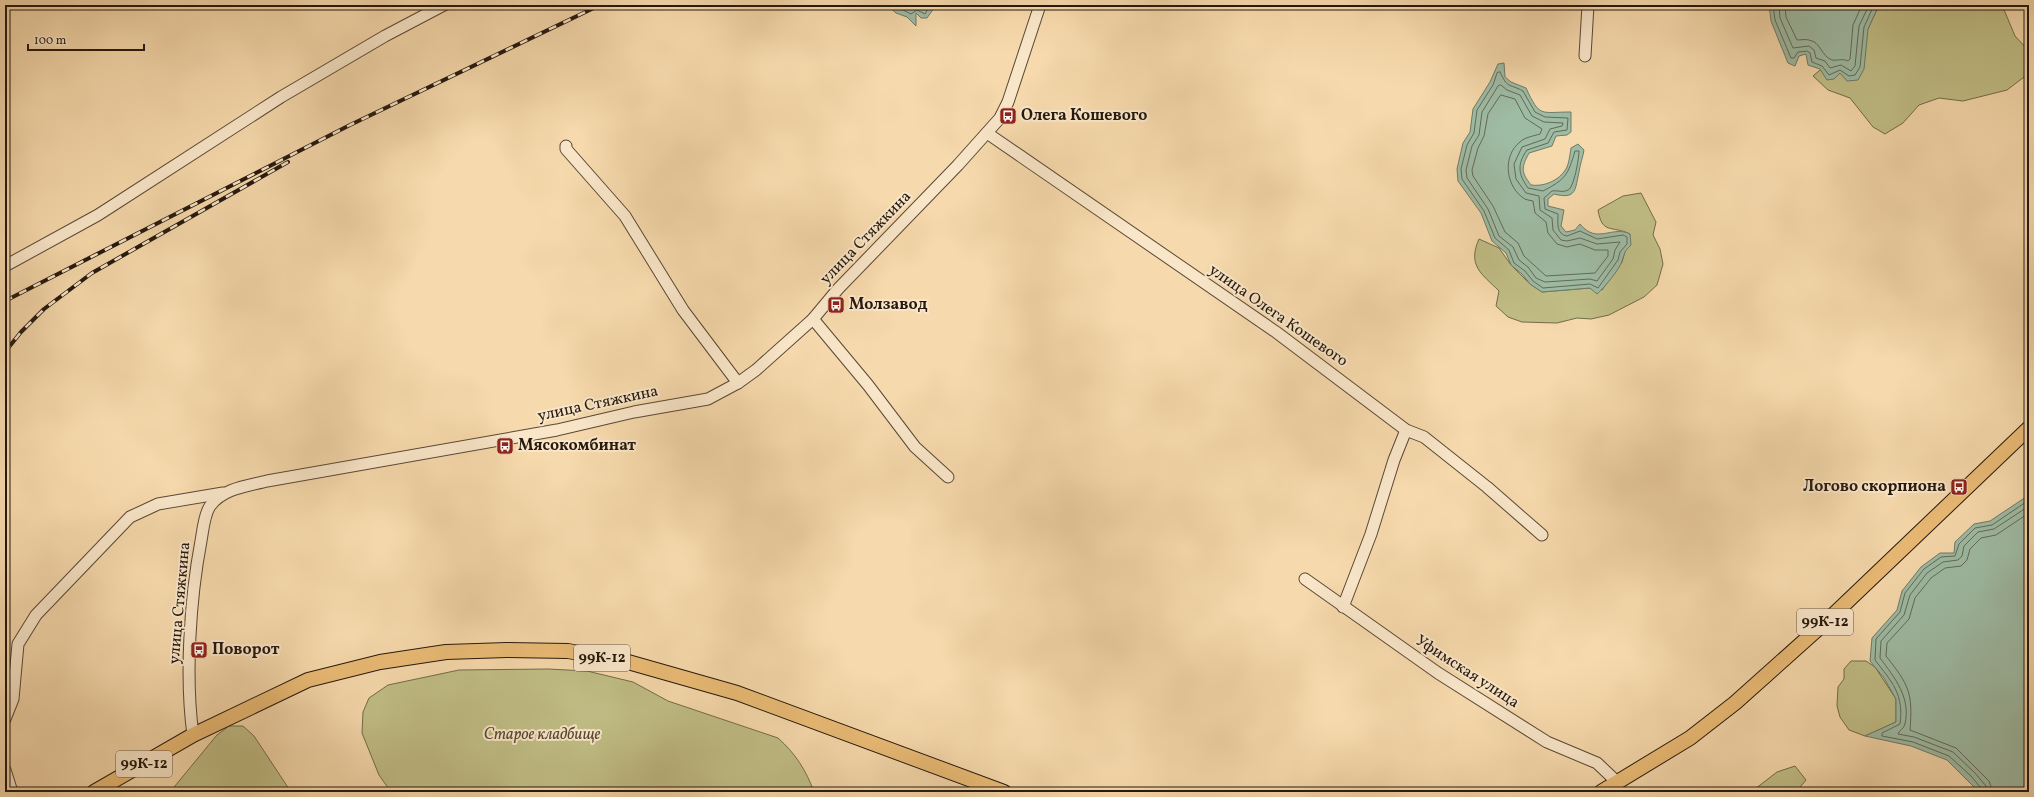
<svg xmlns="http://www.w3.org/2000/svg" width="2034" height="797" font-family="Vollkorn,serif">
	<rect width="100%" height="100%" fill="#f6d9ac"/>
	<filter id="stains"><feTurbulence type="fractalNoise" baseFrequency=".005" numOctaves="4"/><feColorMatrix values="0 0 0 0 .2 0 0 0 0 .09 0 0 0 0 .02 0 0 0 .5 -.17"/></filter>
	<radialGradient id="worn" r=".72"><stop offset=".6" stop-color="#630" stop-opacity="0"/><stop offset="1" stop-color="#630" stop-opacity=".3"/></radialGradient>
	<g fill="#c1be86" stroke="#736b4a">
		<polygon points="1879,5 2002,5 2015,36 2029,51 2028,74 2007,90 1963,101 1939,98 1919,105 1903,123 1885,134 1873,127 1850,98 1828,90 1813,76 1868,29"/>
		<path d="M1641 193 1656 222 1653 235 1660 249 1663 264 1657 285 1644 297 1609 315 1591 319 1577 318 1557 323 1522 322 1508 317 1496 306 1499 291C1482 274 1467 266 1479 239L1499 248 1511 265 1530 284 1542 292 1590 288 1602 290 1622 262 1630 234C1612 225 1602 235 1598 210L1623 196Z"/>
		<polygon points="1851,661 1866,661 1875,667 1896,699 1896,722 1865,736 1849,730 1840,717 1837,706 1838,687 1844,679 1844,669"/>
		<path d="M548 669 587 671 633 682 668 701 778 738C795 753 806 770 814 792H391L379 775 362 733 363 712 369 698 388 685 459 670Z"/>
		<polygon points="229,726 243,726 254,736 291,792 170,792 217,735"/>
		<polygon points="1795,766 1806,780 1796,792 1751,792 1777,772"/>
	</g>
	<g fill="#9ebba4" stroke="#6e7a68">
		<polygon points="887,5 934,5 934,8 927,18 921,18 916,13 916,26 907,17 896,13"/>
		<polygon points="1769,5 1879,5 1868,29 1864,69 1858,80 1847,81 1840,73 1834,79 1827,80 1820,69 1808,65 1806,54 1799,56 1795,66 1788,63 1771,21"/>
		<path d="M1504 63 1505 77 1511 82 1526 88C1540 118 1540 112 1571 112V132L1567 135 1556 136 1552 146 1529 153C1521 168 1521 172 1531 185 1543 187 1559 181 1566 169 1569 164 1570 154 1571 148L1578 144 1584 150C1583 157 1580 164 1579 172 1575 189 1577 200 1554 194L1548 199V206L1564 210 1561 226 1566 232 1575 230 1580 224C1597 245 1612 225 1630 234L1631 245C1624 252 1625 252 1622 261 1620 269 1603 289 1597 294L1590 288 1542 292 1530 284 1522 274 1511 265 1506 253 1492 241 1481 213 1458 181 1457 169 1463 143 1470 132 1473 109 1490 82 1498 64Z"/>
		<polygon points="2029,495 2029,792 1979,792 1947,760 1911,746 1865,736 1896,722 1896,699 1884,678 1870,661 1872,638 1897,610 1902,591 1921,567 1940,553 1954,553 1955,542 1974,524 1990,521"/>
	</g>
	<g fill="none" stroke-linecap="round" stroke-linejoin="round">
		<g stroke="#626a59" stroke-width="1">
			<polyline points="893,5 911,14 917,10 925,14 930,5"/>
			<polyline points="1773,5 1775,20 1791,58 1794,58 1798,52 1807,51 1810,53 1812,62 1822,66 1829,75 1840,70 1849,76 1855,75 1860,67 1864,27 1874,5"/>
			<polyline points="1779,5 1780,18 1793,48 1809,46 1814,50 1816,58 1825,61 1830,68 1841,65 1851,71 1855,66 1859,26 1869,5"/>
			<path d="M1785 5 1786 17 1797 40C1801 40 1805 39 1809 40 1821 42 1821 56 1832 60 1837 61 1842 58 1848 61L1850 59 1853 25 1862 5"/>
			<path d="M1500 72C1508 89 1508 83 1523 91L1535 112 1545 117 1568 118 1567 130 1554 132 1548 143 1527 150C1517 164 1518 174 1528 188L1543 191C1566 179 1568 175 1575 151H1579C1579 158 1574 188 1568 190 1562 193 1558 190 1552 191L1544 198 1545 209 1558 214C1558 223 1556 234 1567 236L1580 231 1597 239 1623 235 1627 237V244L1620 252 1618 260 1598 288 1590 284 1543 288 1533 281 1525 271 1514 263 1509 250 1495 238 1484 211 1462 179 1461 169 1467 145 1474 133 1477 110 1493 85 1497 73Z"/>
			<polygon points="1501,85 1507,90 1520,95 1532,116 1544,122 1563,123 1562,126 1550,129 1545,139 1522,147 1514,164 1516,179 1526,193 1539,196 1540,210 1552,218 1553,230 1561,240 1567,241 1580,238 1597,244 1620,242 1615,250 1613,259 1597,281 1590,279 1545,282 1536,278 1528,267 1519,260 1513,247 1499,236 1488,209 1467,178 1466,170 1472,146 1479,135 1482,112 1498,86"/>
			<path d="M1501 95 1515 99 1525 118 1542 129 1540 134C1534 136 1525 137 1520 142 1503 155 1505 184 1522 197 1525 200 1529 200 1533 201L1535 213 1546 222 1548 233 1557 244 1567 247 1580 244 1595 250H1608V256L1595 273 1546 276 1524 256 1518 243 1505 232 1493 206 1473 176 1472 170 1478 148 1484 136 1488 114Z"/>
			<path d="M1982 792 1981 788 1971 776 1949 756 1913 742 1882 736V733L1900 724C1904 694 1892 682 1875 660L1876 639 1900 612 1905 593 1924 569 1941 557 1955 556 1959 544 1975 528 1992 525 2029 500"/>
			<path d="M1987 792 1986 786 1975 773 1953 752 1914 737 1898 734C1899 730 1904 729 1905 724 1911 698 1895 678 1880 658L1881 641 1904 615 1910 595 1927 573 1943 562 1958 560 1962 556 1964 546 1978 532 1994 529 2029 506"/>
			<path d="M1993 792 1989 781 1956 748 1910 730C1913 693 1909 685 1886 656L1887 643 1909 619 1915 598 1931 578 1945 568 1961 566 1967 560 1970 549 1981 538 1996 535 2029 513"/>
		</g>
		<defs>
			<g id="minor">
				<polyline points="1585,56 1588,5"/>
				<polyline points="987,133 1276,332 1406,430 1424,437 1487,487 1542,535"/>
				<polyline points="566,146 566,149 625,216 683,310 738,383"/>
				<polyline points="5,266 98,215 281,97 385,36 444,5"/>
				<polyline points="813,319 868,385 915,447 948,477"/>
				<polyline points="1305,579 1438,673 1547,742 1597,763 1617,782"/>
				<polyline points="1343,607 1371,534 1394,460 1406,430"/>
				<polyline points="5,719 13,699 18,644 36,615 130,517 158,504 223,493"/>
				<path d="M193 735C185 677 190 599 201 541 203 530 204 515 210 506 223 488 248 486 267 481L557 430 634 412 708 399 738 383 756 370 813 319 838 289 958 165 1000 118 1008 102 1040 5"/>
				<polyline points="5,770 12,792"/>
			</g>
			<g id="major">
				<polyline points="94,792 193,735 308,680 380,662 446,652 507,650 568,651 628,662 737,693 1004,792"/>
				<polyline points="1601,792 1690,738 1735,703 1830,618 2029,428"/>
			</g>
		</defs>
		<use href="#minor" stroke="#594836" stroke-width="13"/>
		<use href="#major" stroke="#25180e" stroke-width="16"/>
		<use href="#minor" stroke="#f9e6c9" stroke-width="11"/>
		<use href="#major" stroke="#ebbc76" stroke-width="14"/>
		<defs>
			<g id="rail">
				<polyline points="5,301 350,125 600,5"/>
				<polyline points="5,352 21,332 44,309 92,273 288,162"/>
			</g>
		</defs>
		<use href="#rail" stroke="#25180e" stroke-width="4"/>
		<use href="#rail" stroke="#f9e6c9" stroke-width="2.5" stroke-dasharray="8" stroke-linecap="butt"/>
	</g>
	<defs>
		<symbol id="bus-square" viewBox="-11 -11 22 22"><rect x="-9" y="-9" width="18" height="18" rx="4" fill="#8f2418" stroke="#f9e6c9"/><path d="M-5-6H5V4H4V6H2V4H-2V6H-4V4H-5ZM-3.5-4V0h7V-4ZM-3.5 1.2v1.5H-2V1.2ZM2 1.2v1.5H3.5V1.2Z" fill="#fff"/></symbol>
	</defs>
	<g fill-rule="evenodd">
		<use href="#bus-square" x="998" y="106" width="20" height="20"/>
		<use href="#bus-square" x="826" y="295" width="20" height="20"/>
		<use href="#bus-square" x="495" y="436" width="20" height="20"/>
		<use href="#bus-square" x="1949" y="477" width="20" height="20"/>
		<use href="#bus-square" x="189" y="640" width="20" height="20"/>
	</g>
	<g text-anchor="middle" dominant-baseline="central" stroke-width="4" stroke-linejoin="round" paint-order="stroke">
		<g fill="#f9e6c9" stroke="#655646" stroke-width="1">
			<rect x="1797" y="609" width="56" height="26" rx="3"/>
			<rect x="574" y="645" width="56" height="26" rx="3"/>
			<rect x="116" y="751" width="56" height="26" rx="3"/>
		</g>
		<g font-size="15" font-weight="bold" fill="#25180e">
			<text x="1825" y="622">99К-12</text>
			<text x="602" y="658">99К-12</text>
			<text x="144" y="764">99К-12</text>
		</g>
		<g font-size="16" font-weight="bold" fill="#25180e" stroke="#f9e6c9" text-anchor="start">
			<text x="1021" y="116">Олега Кошевого</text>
			<text x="849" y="305">Молзавод</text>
			<text x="518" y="446">Мясокомбинат</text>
			<text x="1946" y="487" text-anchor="end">Логово скорпиона</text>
			<text x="212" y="650">Поворот</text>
		</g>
		<g font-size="16" fill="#25180e" stroke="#f9e6c9">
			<text transform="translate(866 238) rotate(-46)">улица Стяжкина</text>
			<text transform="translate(1278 316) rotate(35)">улица Олега Кошевого</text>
			<text transform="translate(598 404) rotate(-12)">улица Стяжкина</text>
			<text transform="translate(180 603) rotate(-85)">улица Стяжкина</text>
			<text transform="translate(1467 672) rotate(33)">Уфимская улица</text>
		</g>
		<g font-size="16" font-style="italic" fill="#544a32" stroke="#f9e6c9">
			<text x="542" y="735">Старое кладбище</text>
		</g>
	</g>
	<rect width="2034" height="797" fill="none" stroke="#f6d9ac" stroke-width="20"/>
	<rect x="6" y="6" width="2022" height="785" fill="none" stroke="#25180e" stroke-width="2"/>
	<rect x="10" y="10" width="2014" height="777" fill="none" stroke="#25180e"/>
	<path d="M28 44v6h116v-6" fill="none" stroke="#25180e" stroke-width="2"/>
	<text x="34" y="44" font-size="12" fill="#25180e" stroke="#f9e6c9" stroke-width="3" paint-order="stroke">100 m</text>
	<rect width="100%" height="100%" filter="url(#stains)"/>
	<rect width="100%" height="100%" fill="url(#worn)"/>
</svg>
